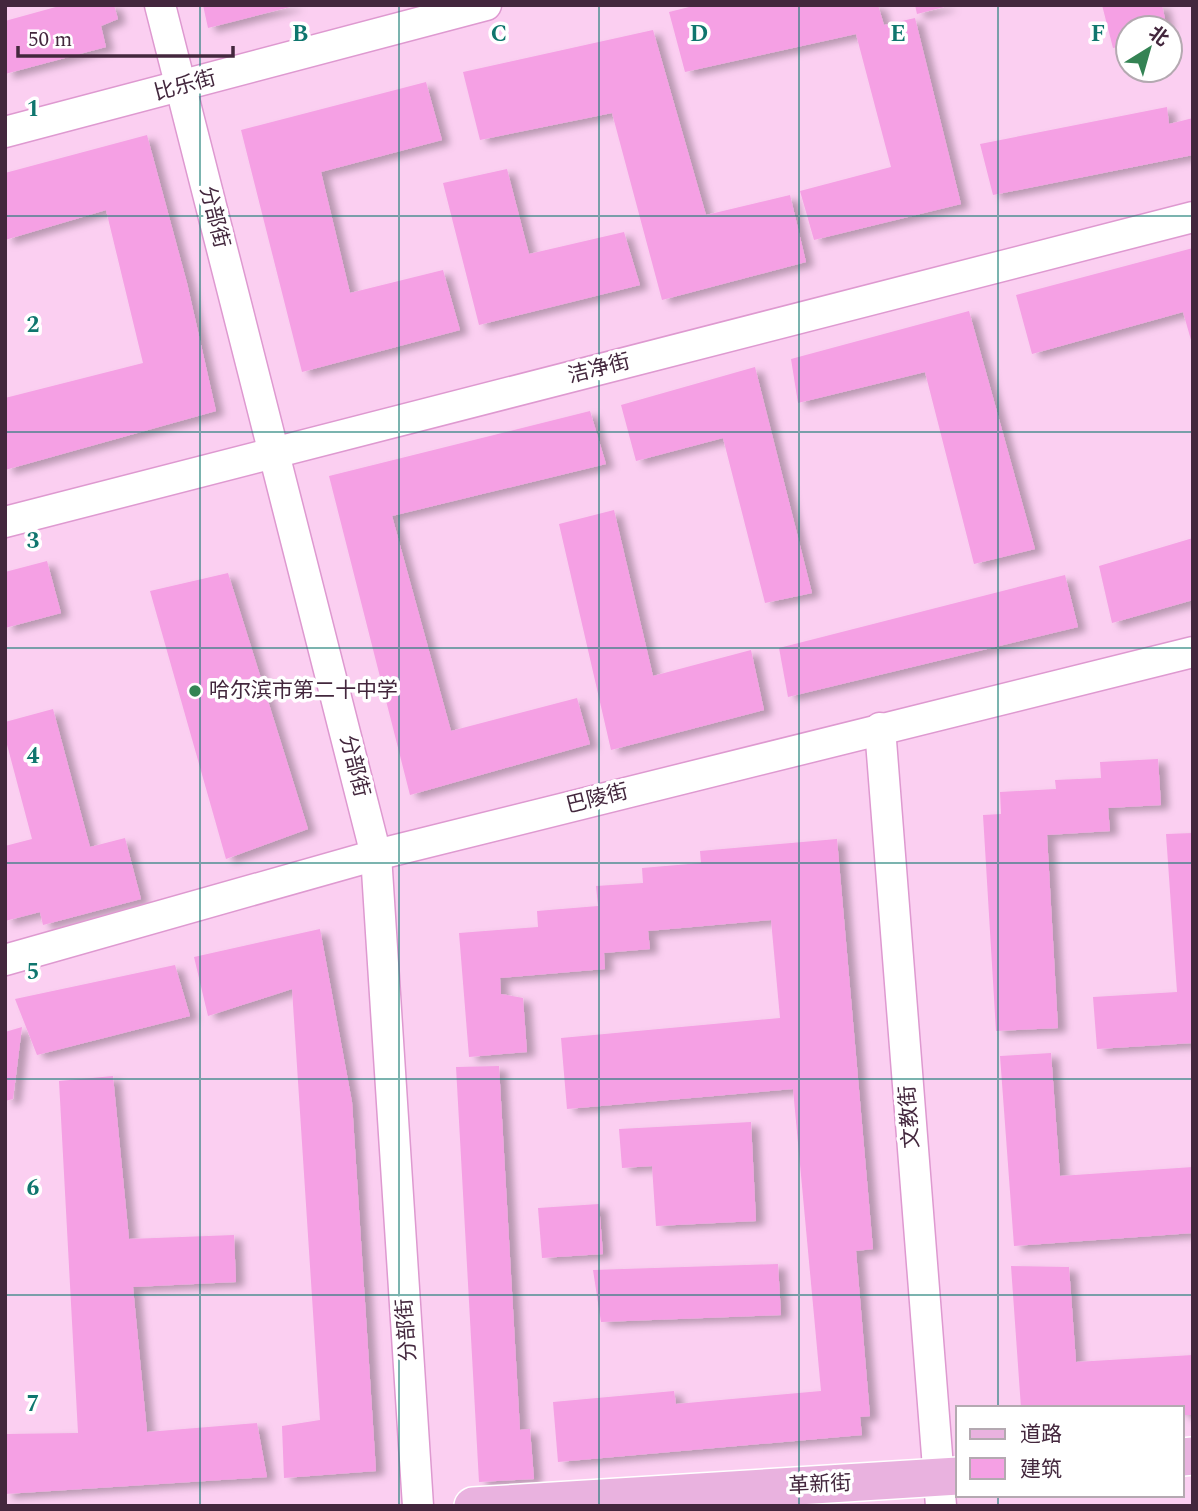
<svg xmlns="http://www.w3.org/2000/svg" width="1198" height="1511" font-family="Spectral,'Noto Sans SC',serif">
	<defs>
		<filter id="shadow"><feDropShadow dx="8" dy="4.5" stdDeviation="3.5" flood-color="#0004"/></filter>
	</defs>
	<rect width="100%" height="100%" fill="#fbcff1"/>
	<g fill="#f5a0e4" filter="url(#shadow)">
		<polygon points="63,5 114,5 118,19 101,26 106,47 5,74 5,21"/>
		<polygon points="203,5 294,5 294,6 208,28"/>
		<polygon points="697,5 878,5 884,25 915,18 961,204 814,240 800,191 891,167 856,34 685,72 669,12"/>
		<polygon points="915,5 948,5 948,6 917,14"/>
		<polygon points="1102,5 1162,5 1167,28 1128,28 1128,45 1113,48"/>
		<polygon points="653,30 706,215 790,195 806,262 662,300 612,113 480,140 463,72"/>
		<polygon points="426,82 442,140 321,172 350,293 443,270 460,330 302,372 241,130"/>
		<polygon points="1167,107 1169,124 1193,118 1193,155 993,195 980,144"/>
		<polygon points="147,135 187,283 216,411 5,470 5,398 143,363 106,210 5,240 5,173"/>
		<polygon points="507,169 529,254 624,232 640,285 479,325 443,183"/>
		<polygon points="1193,248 1193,347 1183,312 1032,354 1016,295"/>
		<polygon points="969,311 1035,549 974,564 925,372 798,403 791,359"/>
		<polygon points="755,367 812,593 765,603 723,438 636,461 621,405"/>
		<polygon points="590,411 606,464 392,516 451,731 577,698 590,744 410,795 329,476"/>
		<polygon points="614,510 653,676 751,650 764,710 611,750 559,524"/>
		<polygon points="1193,538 1193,600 1112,623 1099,566"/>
		<polygon points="47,561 61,613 5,628 5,572"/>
		<polygon points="228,573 308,829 226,859 150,591"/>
		<polygon points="1065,575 1078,627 788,697 779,648"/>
		<polygon points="53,709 90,847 125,838 141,899 43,925 40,912 5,921 5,846 32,839 5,737 5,722"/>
		<polygon points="1158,759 1161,805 1108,808 1110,831 1047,835 1058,1028 996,1031 983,815 1001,814 1000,792 1056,789 1055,780 1101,778 1100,762"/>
		<polygon points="1193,833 1193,1043 1097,1049 1093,997 1177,992 1166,834"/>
		<polygon points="837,839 873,1249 856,1251 870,1416 860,1417 862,1435 558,1462 553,1402 674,1391 676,1404 821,1391 793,1089 567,1109 561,1038 780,1018 771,920 648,931 650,949 604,953 605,969 500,978 501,994 523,998 527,1052 469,1057 459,933 538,927 537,911 598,906 596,886 643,883 642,868 701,863 700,851"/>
		<polygon points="320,929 352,1102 376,1471 284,1478 282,1426 320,1420 292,989 208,1016 194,957"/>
		<polygon points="175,965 190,1016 37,1055 15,999"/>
		<polygon points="22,1027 13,1099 5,1101 5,1032"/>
		<polygon points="1051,1053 1060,1176 1193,1167 1193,1233 1014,1246 1000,1056"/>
		<polygon points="499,1066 520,1430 530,1429 534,1479 479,1482 456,1067"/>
		<polygon points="113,1076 129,1239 234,1235 236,1282 133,1287 147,1432 257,1423 267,1477 5,1494 5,1434 78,1433 59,1081"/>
		<polygon points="751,1122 756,1221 656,1226 652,1166 622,1168 619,1129"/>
		<polygon points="599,1204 603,1254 542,1258 538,1208"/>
		<polygon points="778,1264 781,1315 601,1322 593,1270"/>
		<polygon points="1011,1266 1069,1267 1076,1362 1193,1355 1193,1415 1182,1415 1182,1408 1021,1408"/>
	</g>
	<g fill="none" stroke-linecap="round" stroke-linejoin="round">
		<defs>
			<g id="minor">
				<polyline points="160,5 376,855 418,1506"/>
				<polyline points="5,132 486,5"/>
				<polyline points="5,522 1193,217"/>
				<polyline points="880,728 941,1506"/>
				<polyline points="5,960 376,855 1193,652"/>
			</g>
			<g id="major">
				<polyline points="1182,1457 1193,1456"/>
				<polyline points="473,1506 958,1476"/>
			</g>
		</defs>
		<use href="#minor" stroke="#de99d0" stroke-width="33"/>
		<use href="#major" stroke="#fff" stroke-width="40"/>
		<use href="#minor" stroke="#fff" stroke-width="30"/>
		<use href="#major" stroke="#e9b2df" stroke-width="37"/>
	</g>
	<path fill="none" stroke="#0f766e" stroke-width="2" stroke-opacity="0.55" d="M200 5V1506M399 5V1506M599 5V1506M799 5V1506M998 5V1408M5 216H1193M5 432H1193M5 648H1193M5 863H1193M5 1079H1193M5 1295H1193M998 1495V1506"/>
	<circle fill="#348354" stroke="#fff" stroke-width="2.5" cx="195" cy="691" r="7"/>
	<g text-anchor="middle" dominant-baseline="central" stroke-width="7" stroke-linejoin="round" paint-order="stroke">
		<g font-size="21" fill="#43273d" stroke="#fff">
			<text transform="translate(185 86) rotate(-15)">比乐街</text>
			<text transform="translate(214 217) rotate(76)">分部街</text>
			<text transform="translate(599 369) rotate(-14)">洁净街</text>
			<text transform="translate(354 766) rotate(76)">分部街</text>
			<text transform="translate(597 799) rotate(-14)">巴陵街</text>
			<text transform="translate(910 1117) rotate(-94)">文教街</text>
			<text transform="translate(407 1330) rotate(-94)">分部街</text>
			<text transform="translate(820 1485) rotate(-3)">革新街</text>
		</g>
		<g font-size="21" fill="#43273d" stroke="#fff" text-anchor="start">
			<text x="209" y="691">哈尔滨市第二十中学</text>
		</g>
	</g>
	<g font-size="23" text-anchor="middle" font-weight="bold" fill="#0f766e" stroke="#fff" stroke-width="7" stroke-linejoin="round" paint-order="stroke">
		<text x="300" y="41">B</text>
		<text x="499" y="41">C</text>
		<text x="699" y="41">D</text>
		<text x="898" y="41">E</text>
		<text x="1098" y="41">F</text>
		<text x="33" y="116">1</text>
		<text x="33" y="332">2</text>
		<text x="33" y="548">3</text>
		<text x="33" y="763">4</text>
		<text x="33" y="979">5</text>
		<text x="33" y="1195">6</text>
		<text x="33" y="1411">7</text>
	</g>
	<rect width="1198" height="1511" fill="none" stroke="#43273d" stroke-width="14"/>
	<rect x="956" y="1406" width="228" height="91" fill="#ffffff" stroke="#b4a9b1" stroke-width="2"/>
	<rect x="970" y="1429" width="35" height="10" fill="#e9b2df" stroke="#b4a9b1" stroke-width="2"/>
	<text x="1020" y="1441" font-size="21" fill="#43273d">道路</text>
	<rect x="970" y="1458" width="35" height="21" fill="#f5a0e4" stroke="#b4a9b1" stroke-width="2"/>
	<text x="1020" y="1476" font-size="21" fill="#43273d">建筑</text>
	<g transform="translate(1149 49) rotate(37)"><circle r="33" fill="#ffffff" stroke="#b4a9b1" stroke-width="2"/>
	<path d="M0-5L12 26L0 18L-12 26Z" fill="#348354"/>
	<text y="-10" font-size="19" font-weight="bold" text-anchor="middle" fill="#43273d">北</text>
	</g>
	<path d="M18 46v10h215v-10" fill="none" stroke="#43273d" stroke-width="3.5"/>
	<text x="28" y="46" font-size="21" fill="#43273d" stroke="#ffffff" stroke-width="5" paint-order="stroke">50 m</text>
</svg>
